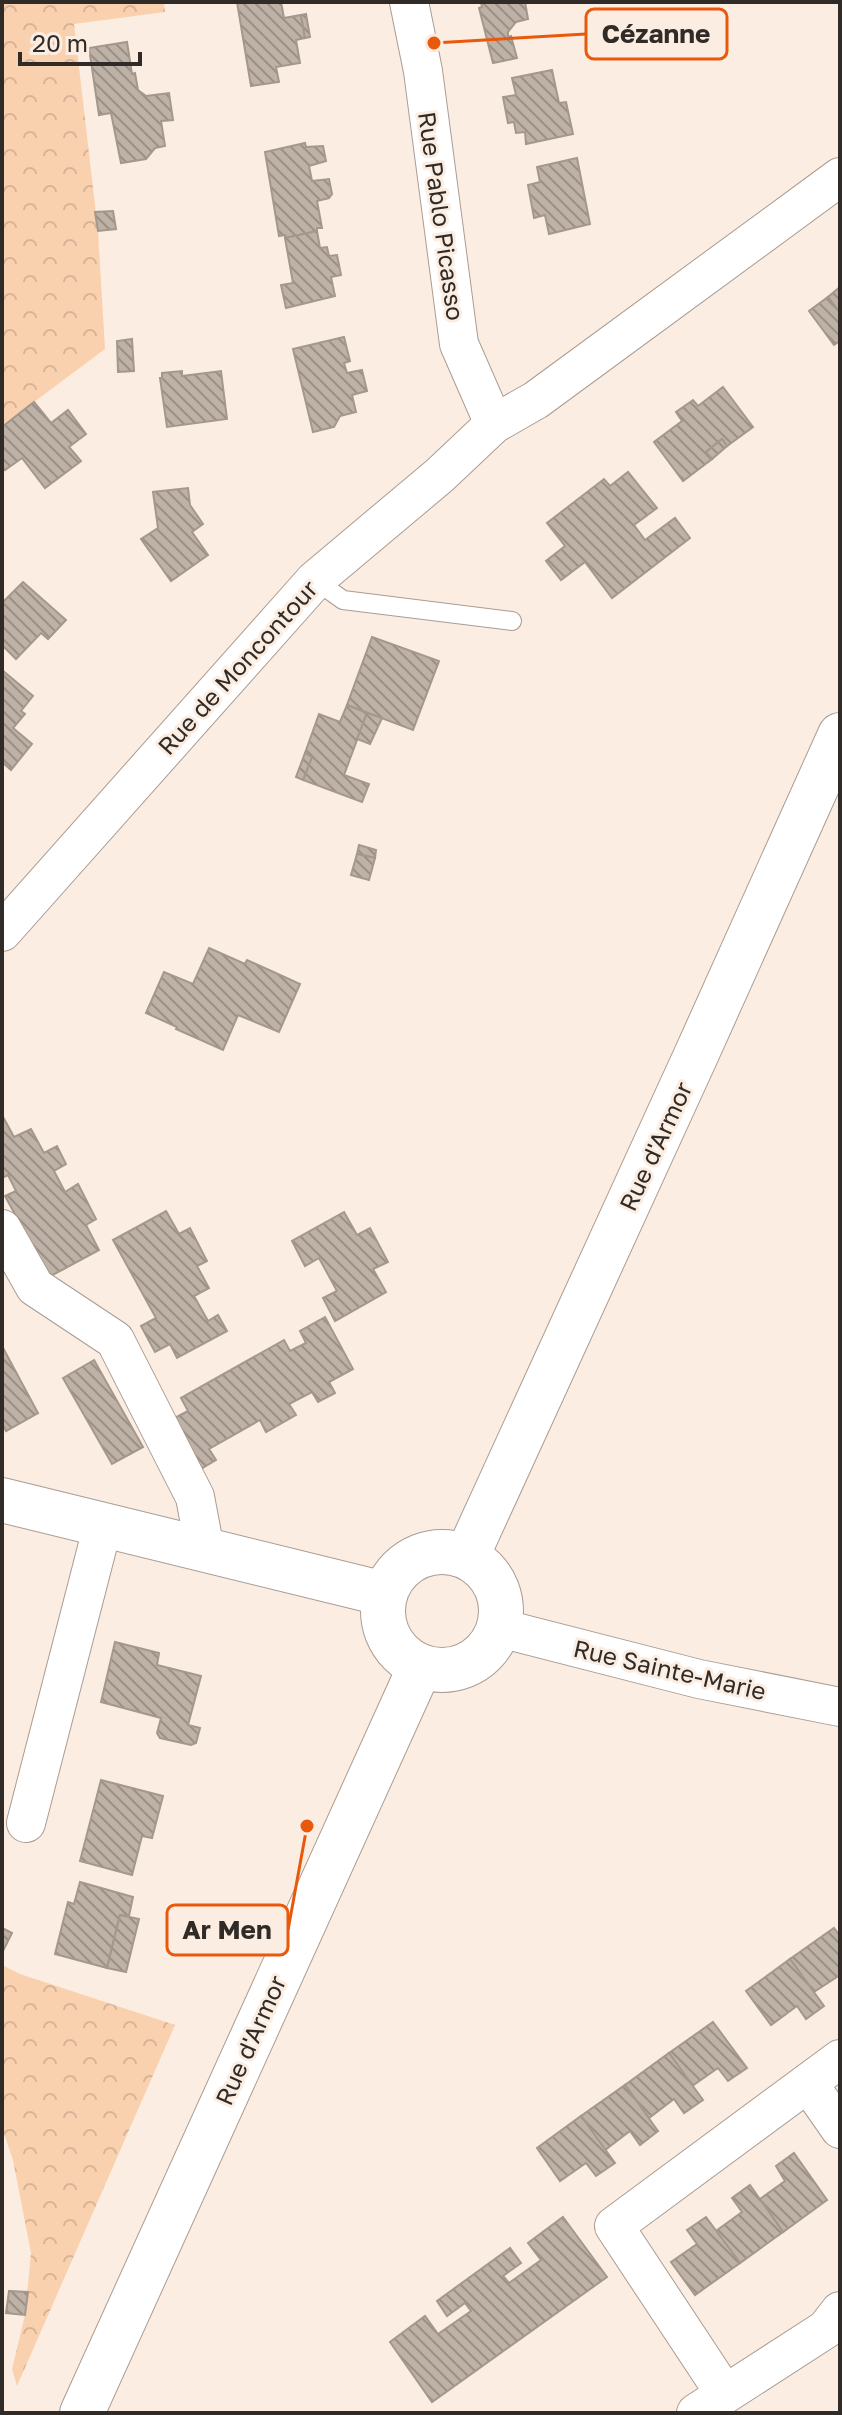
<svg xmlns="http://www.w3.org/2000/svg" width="842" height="2415" font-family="'Golos Text',sans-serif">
	<defs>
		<pattern id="park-crowns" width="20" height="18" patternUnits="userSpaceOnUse" patternTransform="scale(2)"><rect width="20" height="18" fill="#fad1af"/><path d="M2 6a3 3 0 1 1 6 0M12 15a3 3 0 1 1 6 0" fill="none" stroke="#d7b497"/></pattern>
		<pattern id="building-back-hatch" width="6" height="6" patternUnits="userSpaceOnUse" patternTransform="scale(2)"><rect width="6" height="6" fill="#beb1a6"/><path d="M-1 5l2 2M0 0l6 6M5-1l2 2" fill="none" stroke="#9b9087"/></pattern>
	</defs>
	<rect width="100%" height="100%" fill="#fbede1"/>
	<g fill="url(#park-crowns)">
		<polygon points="2,2 164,2 165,12 74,24 98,231 105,349 2,426"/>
		<polygon points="2,1965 20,1974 175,2025 17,2386 12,2369 25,2315 31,2253 13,2160 2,2128"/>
	</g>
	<g fill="url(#building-back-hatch)" stroke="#a4978c" stroke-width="2">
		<polygon points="237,2 281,2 284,18 301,15 305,38 296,40 300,63 276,67 279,82 251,86"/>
		<polygon points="481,2 525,2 528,19 516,22 508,32 508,37 511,36 517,58 493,63 479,8 482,7"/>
		<polygon points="306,14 310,37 305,38 301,15"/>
		<polygon points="127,42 132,74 135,73 138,90 146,96 169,93 173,120 161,121 165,146 155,148 146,159 121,163 111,113 99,115 89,48"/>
		<polygon points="552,70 559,103 566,102 573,134 526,144 525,132 516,133 514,122 508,123 503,97 516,95 512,78"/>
		<polygon points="305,143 306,147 323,146 326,161 309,166 312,181 329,179 332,194 329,198 317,201 322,228 317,228 317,231 285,238 285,235 279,236 265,152"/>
		<polygon points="577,158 590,224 549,234 545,215 534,218 528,185 540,182 537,167"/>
		<polygon points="113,211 116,229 98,231 95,212"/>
		<polygon points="317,231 320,248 327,247 329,256 337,255 341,275 331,277 335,296 286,308 281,285 293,283 285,238"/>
		<polygon points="840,287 840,313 828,297"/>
		<polygon points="828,297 840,313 840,341 834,345 809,311"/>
		<polygon points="344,337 350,361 344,363 347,373 362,370 367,391 352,395 356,412 340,416 334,427 313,432 293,349"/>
		<polygon points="132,339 134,371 118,372 117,341"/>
		<polygon points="182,371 182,376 221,371 227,419 167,427 160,378 162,378 162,373"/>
		<polygon points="723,387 753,427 727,446 722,439 706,452 712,459 683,481 654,442 682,421 676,412 693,400 698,406"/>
		<polygon points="34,402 51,423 68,410 86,434 69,447 81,461 45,488 22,458 5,470 2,466 2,427"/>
		<polygon points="722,439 727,446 712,459 706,452"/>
		<polygon points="628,472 657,508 634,525 645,540 675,518 690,538 612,598 585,562 561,580 546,561 565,546 547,523 604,479 610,486"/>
		<polygon points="188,488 190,505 203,524 192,532 208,555 171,581 141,539 158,528 153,492"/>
		<polygon points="23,582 66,620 48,639 41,633 16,659 2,645 2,603"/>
		<polygon points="372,637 439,661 413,730 347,705"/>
		<polygon points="2,670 33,696 21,711 25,714 13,728 32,744 11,770 2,762"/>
		<polygon points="347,705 367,713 344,775 369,784 362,802 303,780 312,757 305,753 319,714 340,722"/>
		<polygon points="367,713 382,718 370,744 357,739"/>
		<polygon points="305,753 312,757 303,780 296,777"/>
		<polygon points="359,845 376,850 375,858 357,854"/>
		<polygon points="357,854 375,858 369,880 351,875"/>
		<polygon points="209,948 245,964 247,960 300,984 279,1032 238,1015 223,1050 176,1029 177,1027 146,1013 164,972 193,984"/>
		<polygon points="2,1115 14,1137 31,1129 44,1153 57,1146 66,1164 54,1171 65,1192 78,1184 96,1219 86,1225 99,1250 49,1277 5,1196 16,1191 8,1175 2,1178"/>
		<polygon points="166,1211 179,1234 190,1228 207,1261 197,1266 209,1288 194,1296 208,1321 218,1315 227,1331 177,1358 170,1344 155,1352 141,1326 156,1318 113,1240"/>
		<polygon points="344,1212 357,1235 370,1228 388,1262 373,1269 386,1292 335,1321 323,1298 337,1291 319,1258 305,1266 292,1241"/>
		<polygon points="325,1317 353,1369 329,1382 335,1393 318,1402 312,1392 289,1404 296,1415 266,1432 260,1420 209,1449 216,1460 199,1470 171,1420 188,1411 181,1398 284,1340 290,1351 306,1343 300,1331"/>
		<polygon points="2,1346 38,1413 6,1431 2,1423"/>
		<polygon points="94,1360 143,1447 112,1464 63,1378"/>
		<polygon points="115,1642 159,1653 157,1665 201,1676 188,1725 200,1728 196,1743 191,1745 160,1738 157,1733 161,1718 101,1702"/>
		<polygon points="101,1780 163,1796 152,1838 142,1836 132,1875 80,1861"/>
		<polygon points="80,1882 133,1897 129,1916 120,1915 107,1968 55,1954 68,1902 74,1904"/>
		<polygon points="120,1915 139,1919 126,1972 107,1968"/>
		<polygon points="2,1928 12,1933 2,1953"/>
		<polygon points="834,1928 840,1936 840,1975 814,1992 790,1959"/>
		<polygon points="790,1959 824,2006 806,2019 797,2006 771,2025 746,1991"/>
		<polygon points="713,2022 747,2068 728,2081 718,2068 692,2086 669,2053"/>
		<polygon points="669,2053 703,2100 684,2113 674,2099 649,2118 625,2085"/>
		<polygon points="625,2085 658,2131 640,2145 630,2131 605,2150 581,2116"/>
		<polygon points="581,2116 615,2163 596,2176 586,2163 560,2181 537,2148"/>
		<polygon points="794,2153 827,2200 783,2232 760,2199 785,2181 776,2166"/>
		<polygon points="750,2185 783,2232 740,2263 716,2231 742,2212 732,2198"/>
		<polygon points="563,2217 607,2277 432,2402 390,2342 425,2316 438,2334 471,2311 465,2303 447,2316 437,2301 510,2248 521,2263 503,2276 509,2283 541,2260 528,2243"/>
		<polygon points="706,2217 740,2263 695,2295 671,2262 697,2244 687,2230"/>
		<polygon points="9,2291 28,2292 25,2315 6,2313"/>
	</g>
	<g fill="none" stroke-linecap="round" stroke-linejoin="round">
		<defs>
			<polyline id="lane" points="315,580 343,600 512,621"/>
			<g id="street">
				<polyline points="409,2 423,71 459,344 494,424"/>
				<polyline points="2,932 315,580 440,475 494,424 536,400 840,177"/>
				<polyline points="2,1229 35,1287 115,1340 195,1497 205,1550"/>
				<polyline points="500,1628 699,1679 840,1707"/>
				<polyline points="26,1823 103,1525"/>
				<polyline points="808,2083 840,2129"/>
				<polyline points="725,2394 614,2226 840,2059"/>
				<polyline points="696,2413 826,2329 840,2311"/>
			</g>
			<g id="secondary">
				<polyline points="2,1500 385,1594"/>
				<circle cx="442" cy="1611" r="59"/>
				<polyline points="467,1556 697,1053 840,735"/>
				<polyline points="82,2413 420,1667"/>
			</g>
		</defs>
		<use href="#lane" stroke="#aa9c92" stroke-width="20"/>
		<use href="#street" stroke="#aa9c92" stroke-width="40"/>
		<use href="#secondary" stroke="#aa9c92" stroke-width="46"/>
		<use href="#lane" stroke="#fff" stroke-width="18"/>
		<use href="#street" stroke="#fff" stroke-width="38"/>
		<use href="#secondary" stroke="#fff" stroke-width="44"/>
	</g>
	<g text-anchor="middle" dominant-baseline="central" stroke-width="6" stroke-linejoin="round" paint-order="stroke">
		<g font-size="24" fill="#312b27" stroke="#fbede1">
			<text transform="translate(442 216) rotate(82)">Rue Pablo Picasso</text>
			<text transform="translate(237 667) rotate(-48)">Rue de Moncontour</text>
			<text transform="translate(655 1146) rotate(-65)">Rue d'Armor</text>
			<text transform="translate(670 1669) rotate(13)">Rue Sainte-Marie</text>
			<text transform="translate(250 2040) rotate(-66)">Rue d'Armor</text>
		</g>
	</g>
	<path fill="none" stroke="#e8590c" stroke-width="3" d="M434 43L586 34M307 1826L288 1930"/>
	<g fill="#e8590c" stroke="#fbede1" stroke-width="3">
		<circle cx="434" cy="43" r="8"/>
		<circle cx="307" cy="1826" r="8"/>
	</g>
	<g fill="#fbede1" stroke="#e8590c" stroke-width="3">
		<rect x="586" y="9" width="141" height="50" rx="8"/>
		<rect x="167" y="1905" width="121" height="50" rx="8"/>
	</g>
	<g font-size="26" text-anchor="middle" font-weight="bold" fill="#312b27">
		<text x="656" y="43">Cézanne</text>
		<text x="227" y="1939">Ar Men</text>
	</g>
	<rect width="842" height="2415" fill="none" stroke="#312b27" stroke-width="8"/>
	<path d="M20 52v12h120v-12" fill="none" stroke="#312b27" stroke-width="4"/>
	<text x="32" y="52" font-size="24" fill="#312b27" stroke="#fbede1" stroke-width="6" paint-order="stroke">20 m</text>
</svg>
